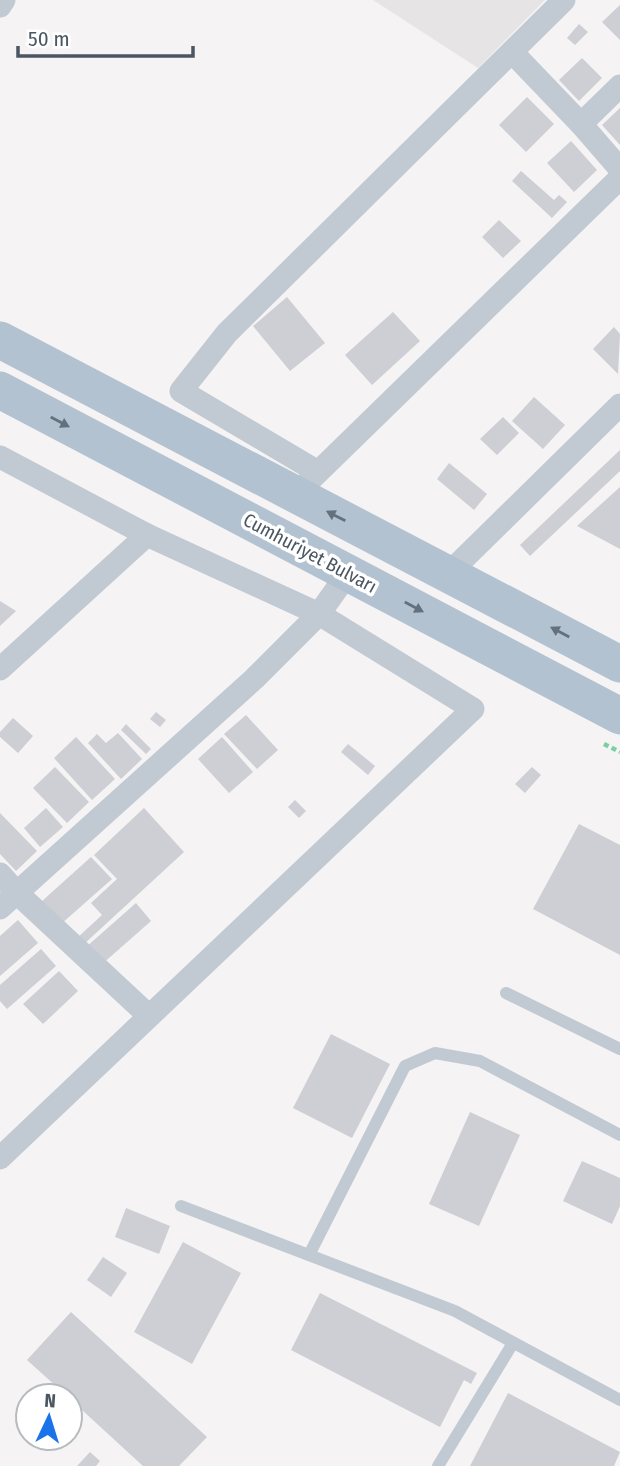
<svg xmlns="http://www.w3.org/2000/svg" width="620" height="1466" font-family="'Fira Sans Condensed',sans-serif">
	<rect width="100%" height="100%" fill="#f5f3f3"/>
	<polygon fill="#e6e4e5" points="373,0 545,0 478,68"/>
	<g fill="#cdcfd5">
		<polygon points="620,5 620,40 602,22"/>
		<polygon points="579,24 588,32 575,45 567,38"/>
		<polygon points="582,58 602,78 579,101 559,80"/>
		<polygon points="527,97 554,124 526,152 499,125"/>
		<polygon points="620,108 620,145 602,125"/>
		<polygon points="571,141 597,170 574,192 547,163"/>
		<polygon points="521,171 554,200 559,195 567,202 552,218 512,181"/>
		<polygon points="499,220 521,241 503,258 482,237"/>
		<polygon points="287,297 325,343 290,371 253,326"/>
		<polygon points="393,312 420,341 372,385 345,355"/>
		<polygon points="614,327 620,334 618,374 593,349"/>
		<polygon points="534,397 565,425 543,449 512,421"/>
		<polygon points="503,417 519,433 497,455 480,439"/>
		<polygon points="620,450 620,471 530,556 520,545"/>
		<polygon points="449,463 487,494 474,510 437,479"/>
		<polygon points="620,487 620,549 577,526"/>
		<polygon points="0,601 16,611 0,626"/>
		<polygon points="156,712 166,720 160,727 150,719"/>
		<polygon points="246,715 278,750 257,769 224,734"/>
		<polygon points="13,718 33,736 18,753 0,737 0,732"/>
		<polygon points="126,724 151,749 146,754 121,730"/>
		<polygon points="118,733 142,759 121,779 88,743 97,734 106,743"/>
		<polygon points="76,737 115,779 92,800 54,758"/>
		<polygon points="222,737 253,772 229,793 198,759"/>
		<polygon points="348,744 375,766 368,775 341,752"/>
		<polygon points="55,767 89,802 67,823 33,788"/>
		<polygon points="532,767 541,775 525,793 515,784"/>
		<polygon points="295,800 306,811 299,818 288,807"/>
		<polygon points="46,808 63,827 40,847 24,828"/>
		<polygon points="144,808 184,852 83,945 76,939 102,915 91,903 117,879 94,855"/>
		<polygon points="0,813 37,851 16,871 0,854"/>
		<polygon points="579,824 620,845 620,955 533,909"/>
		<polygon points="91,857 112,879 61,924 41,902"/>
		<polygon points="136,903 151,921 101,965 85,948"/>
		<polygon points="18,920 38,943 0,976 0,936"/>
		<polygon points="41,949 56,966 7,1009 0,1001 0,985"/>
		<polygon points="59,971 78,991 43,1024 23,1004"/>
		<polygon points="331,1034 390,1064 352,1138 293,1108"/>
		<polygon points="470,1112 520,1135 479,1226 429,1204"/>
		<polygon points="582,1161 620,1178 620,1206 612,1224 563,1201"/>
		<polygon points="126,1208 170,1226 159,1254 115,1237"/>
		<polygon points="183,1242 241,1273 192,1364 134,1332"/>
		<polygon points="103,1257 127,1273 111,1297 87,1280"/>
		<polygon points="320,1293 477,1373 471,1384 464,1380 440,1427 291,1350"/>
		<polygon points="71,1312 207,1437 179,1466 143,1466 70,1399 70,1396 67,1396 27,1360"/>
		<polygon points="508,1393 620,1452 614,1466 470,1466"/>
		<polygon points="90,1452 100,1461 96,1466 77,1466"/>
	</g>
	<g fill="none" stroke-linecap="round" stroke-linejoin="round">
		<polyline stroke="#7ad0a6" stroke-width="4.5" stroke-dasharray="5 3.5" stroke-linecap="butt" points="604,744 620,752"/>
		<g stroke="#c1cad2" stroke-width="12">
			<polyline points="506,993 620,1049"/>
			<polyline points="181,1206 455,1311 620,1400"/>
			<polyline points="309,1255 405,1066 435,1053 480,1061 620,1135"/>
			<polyline points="438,1466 513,1343"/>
		</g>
		<g stroke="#c1cad2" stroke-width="23">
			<polyline points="0,6 4,0"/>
			<polyline points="512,52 581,124 620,169"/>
			<polyline points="581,124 620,86"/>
			<polyline points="0,457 147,535 319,614 473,709 0,1158"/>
			<polyline points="318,472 181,391 227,333 564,0"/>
			<polyline points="309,481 620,178"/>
			<polyline points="448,574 620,405"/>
			<polyline points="0,669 147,535"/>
			<polyline points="0,874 17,893 149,1016"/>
			<polyline points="0,908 254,679 319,614 348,573"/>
		</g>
		<g stroke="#b3c2d1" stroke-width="37">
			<polyline points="0,340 620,664"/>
			<polyline points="0,390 620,716"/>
		</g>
	</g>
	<defs><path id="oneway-solid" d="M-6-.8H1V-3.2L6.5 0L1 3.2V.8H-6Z" transform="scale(1.75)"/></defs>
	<g fill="#64717d">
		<use href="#oneway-solid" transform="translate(60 422) rotate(28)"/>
		<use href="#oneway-solid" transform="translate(336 516) rotate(-153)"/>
		<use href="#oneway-solid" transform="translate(414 607) rotate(28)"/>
		<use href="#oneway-solid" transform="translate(560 632) rotate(-152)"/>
	</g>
	<g text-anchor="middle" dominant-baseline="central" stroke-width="7" stroke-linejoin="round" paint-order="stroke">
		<g font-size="19" fill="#4a5661" stroke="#fff">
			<text transform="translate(310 553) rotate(28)">Cumhuriyet Bulvarı</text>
		</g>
	</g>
	<g transform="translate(49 1417) rotate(4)"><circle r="33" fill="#ffffff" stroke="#b7bbc0" stroke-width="2"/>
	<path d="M0-5L12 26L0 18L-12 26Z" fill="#1a73e8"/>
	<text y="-10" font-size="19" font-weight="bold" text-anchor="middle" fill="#4a5661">N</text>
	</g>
	<path d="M18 46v10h175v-10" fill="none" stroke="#4a5661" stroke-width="3.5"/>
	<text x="28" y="46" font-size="21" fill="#4a5661" stroke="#ffffff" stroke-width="5" paint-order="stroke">50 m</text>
</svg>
